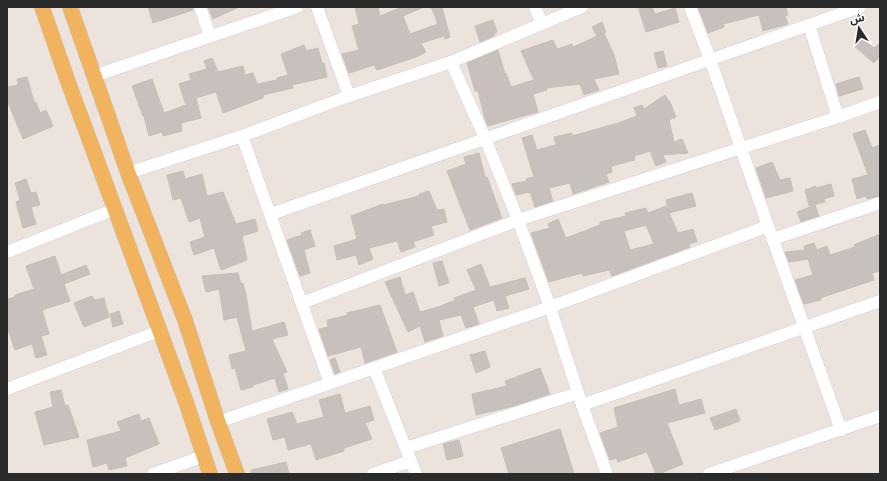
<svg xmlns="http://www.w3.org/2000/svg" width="887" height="481" font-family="'Nunito Sans','Noto Sans Arabic',sans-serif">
	<rect width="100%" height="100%" fill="#ede3dd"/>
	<g fill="#c8c0bc" stroke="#c8beb6" fill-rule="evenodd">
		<polygon points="148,7 193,7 193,10 153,23"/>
		<polygon points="208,7 239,7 213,19"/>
		<polygon points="355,7 378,7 380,16 402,7 424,7 403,16 410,34 438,24 431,7 442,7 450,37 445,39 444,36 421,43 426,52 416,57 377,70 374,65 349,73 342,54 359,50 352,26 359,24"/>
		<polygon points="638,7 652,7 655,14 675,8 679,22 646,32"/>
		<polygon points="698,7 786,7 788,15 785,16 788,24 763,31 759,15 723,24 724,27 708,33"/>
		<polygon points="493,20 497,32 494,34 494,36 480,42 475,26"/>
		<polygon points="602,22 606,32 597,36 592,27"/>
		<polygon points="604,33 614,55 619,74 594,79 599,90 584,95 580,84 546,88 547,90 533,94 538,112 488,126 485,119 478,91 475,91 467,63 498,50 505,74 506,73 511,87 534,80 521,51 553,40 557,49 572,44 573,47"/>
		<polygon points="861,38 874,48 880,43 880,56 874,63 854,46"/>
		<polygon points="304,45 306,51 318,48 322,63 324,63 327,77 292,85 293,88 263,95 263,98 223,113 216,92 196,98 201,118 181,123 182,131 163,136 162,132 149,136 144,116 143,116 132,86 152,79 164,113 186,105 179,84 191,80 189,74 207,69 204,61 212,58 218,72 243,66 245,75 253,73 257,84 277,80 277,78 288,75 281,54"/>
		<polygon points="663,51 667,66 658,68 654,53"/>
		<polygon points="27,77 34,102 36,102 40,113 46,110 53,126 23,139 7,100 7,87 18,85 17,79"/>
		<polygon points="859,77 863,89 839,96 836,84"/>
		<polygon points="665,95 670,102 676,117 669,120 674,142 682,139 688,153 663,155 666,162 656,166 650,151 634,156 635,160 611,166 612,172 606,174 609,182 573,194 570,183 549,188 553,201 535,207 530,192 516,195 512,184 527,181 526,179 534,177 522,138 532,135 537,150 556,145 554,137 572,133 572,136 618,123 637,116 634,108 642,105 644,109"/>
		<polygon points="865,130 872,148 880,145 880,196 867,199 866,196 857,199 852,179 868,175 853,134"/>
		<polygon points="479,153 485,177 487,177 502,218 470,230 447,171 466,164 464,157"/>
		<polygon points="772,162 780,180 790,178 793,191 766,198 756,168"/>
		<polygon points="183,171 185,179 202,174 207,196 223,192 236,224 255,219 258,231 242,236 247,260 221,270 214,248 194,255 190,242 205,237 200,218 189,222 181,198 173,200 167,175"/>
		<polygon points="26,179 31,193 36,192 40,205 31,207 36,224 23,228 16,202 20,200 15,183"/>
		<polygon points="831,184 834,196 824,199 825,202 809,206 805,190 816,186 816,188"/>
		<polygon points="429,191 437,210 444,209 447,222 431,226 434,235 413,242 415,247 401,252 397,241 369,248 373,259 359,265 356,255 337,260 334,246 357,239 351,216 383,204 383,205 419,196 419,194"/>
		<polygon points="692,193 696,206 669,213 666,200"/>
		<polygon points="815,205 819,216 801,222 797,212"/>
		<path d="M666 206 678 233 693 229 697 242 689 244 690 247 612 276 609 270 583 276 582 273 549 282 531 233 550 228 548 224 558 219 566 238 600 225V222L626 216 625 213 646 208 648 213ZM646 225 654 244 630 250 624 231Z"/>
		<polygon points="310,230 315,246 304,250 310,273 300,276 287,240 302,235 301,233"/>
		<polygon points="880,234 880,271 872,273 874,280 820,298 821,300 804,304 795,280 813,275 808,259 789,262 785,252 805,250 804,246 814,243 817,250 827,246 830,255 855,247 854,245"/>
		<polygon points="55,256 61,275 86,265 90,274 64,284 70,301 42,310 49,334 41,336 47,355 36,358 32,344 15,350 7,327 7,299 15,297 15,295 34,289 26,266"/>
		<polygon points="442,261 449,283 439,286 433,263"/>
		<polygon points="481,264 490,287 525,278 529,289 505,296 509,308 497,311 494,300 473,307 479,324 466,328 461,315 439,320 443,336 425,342 420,326 408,332 385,282 400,277 405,295 413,292 420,312 438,307 455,300 454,298 476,290 467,270"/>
		<polygon points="238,273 241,284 243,283 246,295 252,331 284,322 288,335 272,339 287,372 283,373 288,389 279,392 275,378 253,385 253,387 241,390 235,368 232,369 229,355 246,351 237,317 224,320 219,289 206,292 202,276"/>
		<polygon points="92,296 94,300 104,298 109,317 84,327 74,303"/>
		<polygon points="380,305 397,352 365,363 361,347 328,356 319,329 328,327 327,320 348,315 347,313"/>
		<polygon points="119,311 123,324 113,327 110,314"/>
		<polygon points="485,351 490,367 476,373 470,355"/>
		<polygon points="335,358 340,372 335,374 330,360"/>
		<polygon points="540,368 550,394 514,406 476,415 472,394 507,386 505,381"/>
		<polygon points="675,389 679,405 701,399 705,413 667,423 683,464 659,474 656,474 647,452 618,462 616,458 610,460 600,433 618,427 614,408"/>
		<polygon points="61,390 65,406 68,405 79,437 44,445 35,412 53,407 50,392"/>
		<polygon points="340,394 345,413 370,406 374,420 365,423 372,439 344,448 344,451 316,460 311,444 288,450 285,437 273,440 267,419 292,412 297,424 324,417 319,400"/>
		<polygon points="736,409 740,421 715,430 710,418"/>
		<polygon points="139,414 141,421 149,418 159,444 125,458 127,466 109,470 107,463 93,467 87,440 121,431 117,422"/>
		<polygon points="560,429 574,474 509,474 501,448"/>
		<polygon points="459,440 463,456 447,460 443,444"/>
		<polygon points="286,462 289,474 251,474 251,470"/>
	</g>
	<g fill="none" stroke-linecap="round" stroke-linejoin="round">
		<defs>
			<g id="minor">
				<polyline points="200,7 210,36"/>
				<polyline points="317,7 349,96"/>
				<polyline points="535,7 542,24"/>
				<polyline points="690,7 710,59 768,226 841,430"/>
				<polyline points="809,25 838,117"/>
				<polyline points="451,62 485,138 518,220 550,307 582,405 607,474"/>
				<polyline points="94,76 297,7"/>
				<polyline points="242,136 330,383"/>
				<polyline points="128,173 242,136 349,96 451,62 582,7"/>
				<polyline points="271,214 860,7"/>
				<polyline points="773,239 880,203"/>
				<polyline points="7,252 115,209"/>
				<polyline points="302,303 518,220 838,117 880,102"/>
				<polyline points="374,368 416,474"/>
				<polyline points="7,389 159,331"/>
				<polyline points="582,405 880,301"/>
				<polyline points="218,422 550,307 768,226"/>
				<polyline points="406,448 578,393"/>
				<polyline points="153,474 204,456"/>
				<polyline points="373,474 411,461"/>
				<polyline points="709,474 880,416"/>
			</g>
			<g id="major">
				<polyline points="42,7 67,79 186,402 210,474"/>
				<polyline points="70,7 128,173 185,320 218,422 237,474"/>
			</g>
		</defs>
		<use href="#minor" stroke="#cbd2dc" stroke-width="13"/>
		<use href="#major" stroke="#c4c4c4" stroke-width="16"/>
		<use href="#minor" stroke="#fff" stroke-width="12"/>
		<use href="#major" stroke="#f1b35d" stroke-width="15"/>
	</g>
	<rect width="887" height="481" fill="none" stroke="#2b2b2b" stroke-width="16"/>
	<g transform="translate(859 28) rotate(348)" stroke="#ffffff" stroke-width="3" paint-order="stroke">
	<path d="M0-3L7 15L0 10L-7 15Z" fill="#2b2b2b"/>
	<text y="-6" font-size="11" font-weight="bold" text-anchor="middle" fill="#2b2b2b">ش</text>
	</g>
</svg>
